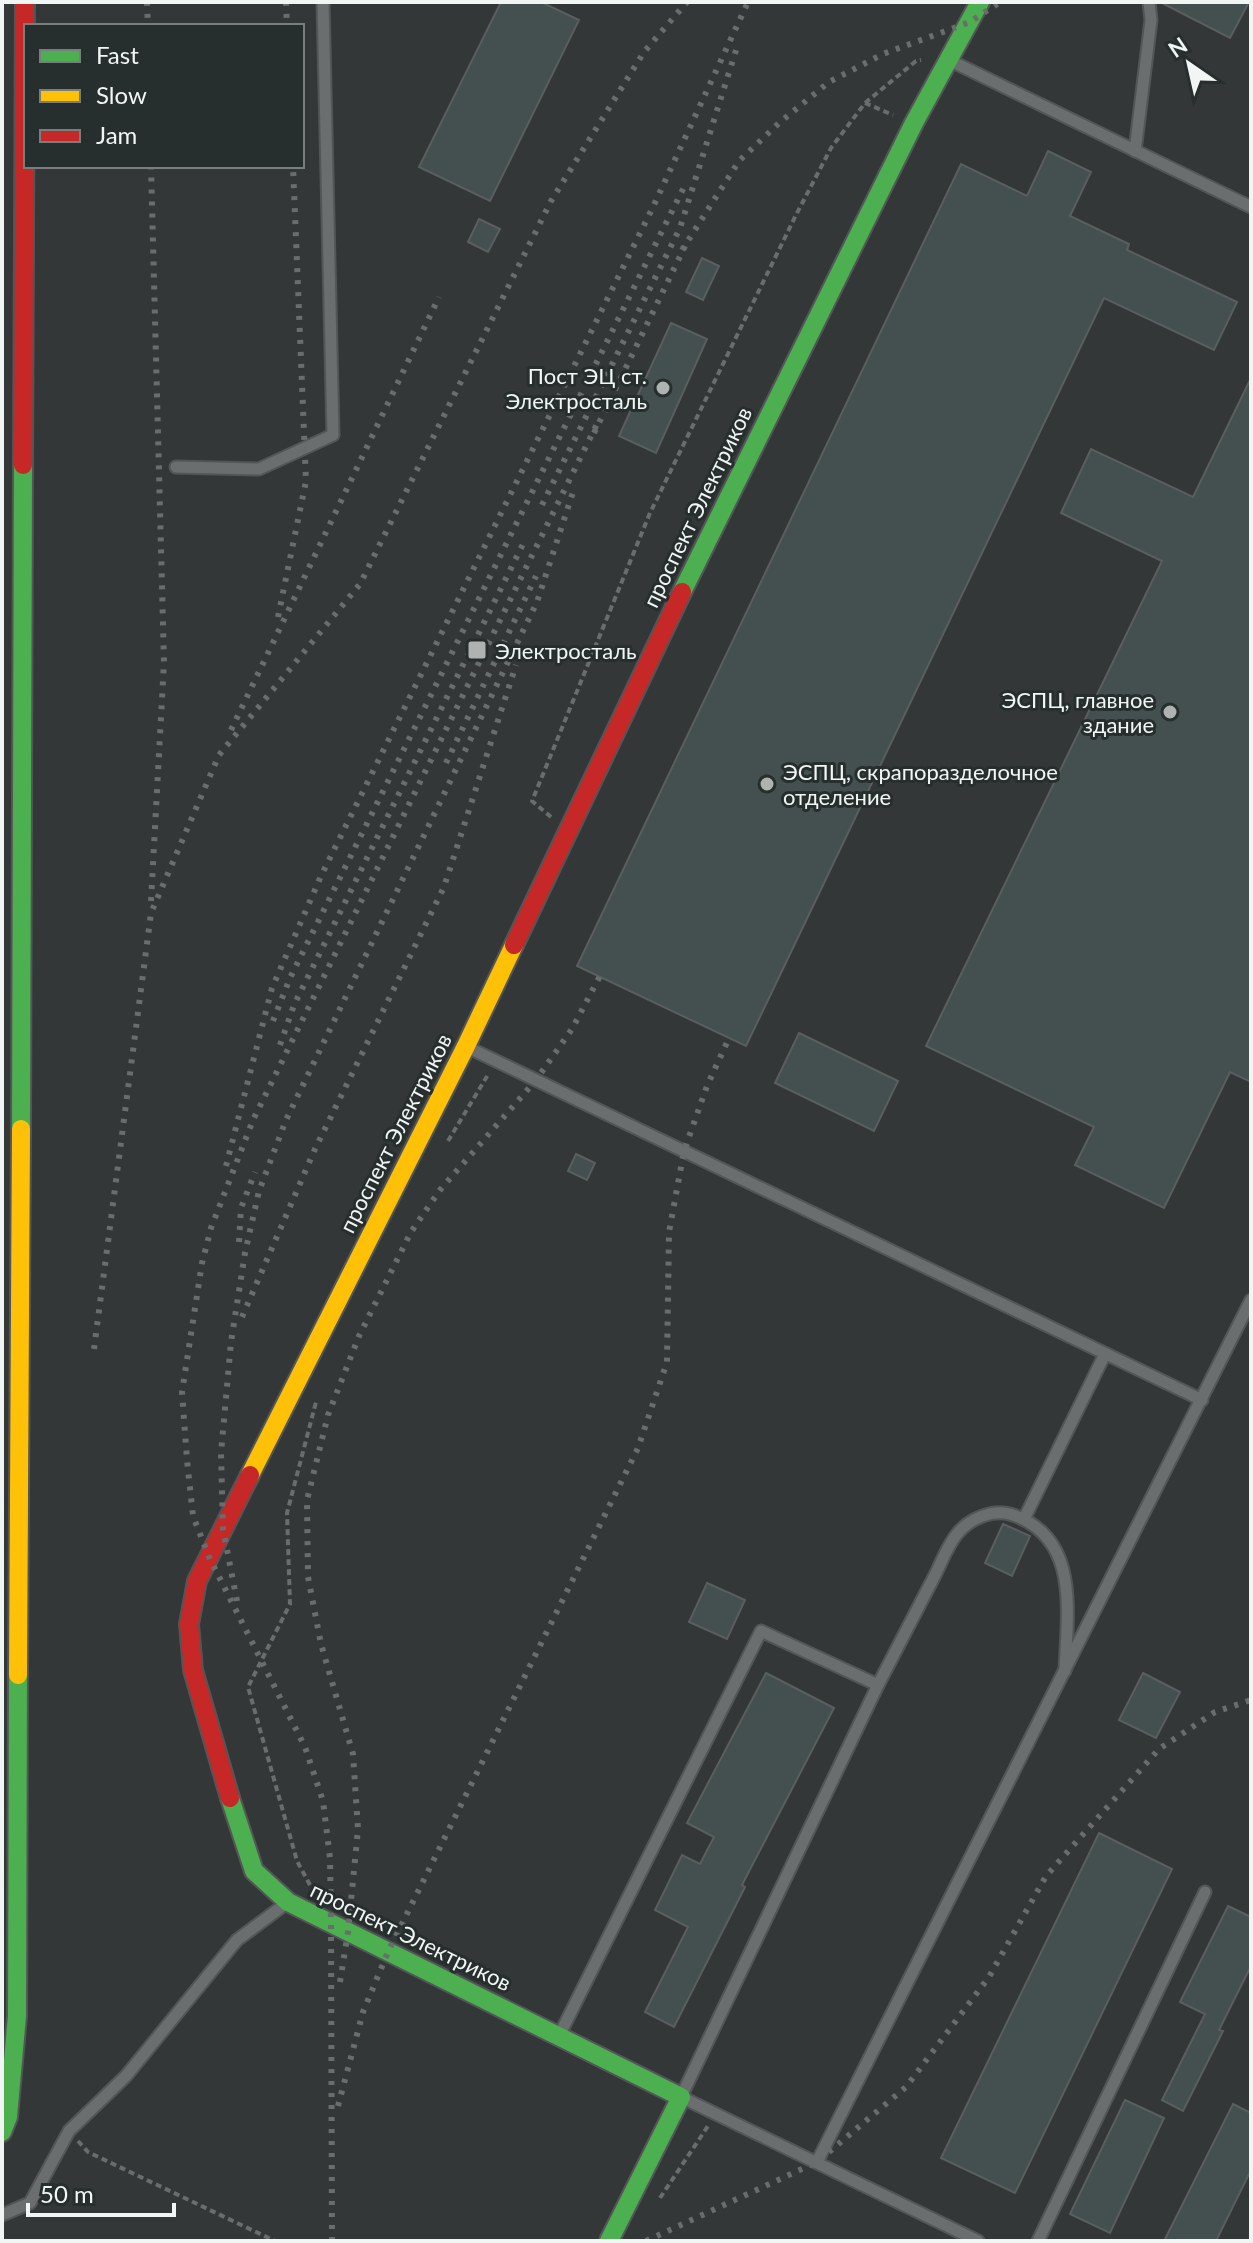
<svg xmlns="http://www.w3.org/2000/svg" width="1253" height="2243" font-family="Lato,sans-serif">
	<rect width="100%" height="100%" fill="#333737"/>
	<g fill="#444f50" stroke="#5a5e5e" stroke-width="2">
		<polygon points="501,2 541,2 579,20 490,201 419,167"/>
		<polygon points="1160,2 1249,2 1230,38"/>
		<polygon points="1048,151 1091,172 1070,216 1129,244 1127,250 1237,302 1214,350 1104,298 746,1046 577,966 961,164 1027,196"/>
		<polygon points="479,219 500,229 488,252 468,242"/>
		<polygon points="702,258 719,266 703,300 686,292"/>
		<polygon points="671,323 707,339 656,453 619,436"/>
		<polygon points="1251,378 1251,1082 1230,1072 1164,1208 1075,1165 1094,1127 926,1046 1162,561 1061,513 1091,449 1193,497"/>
		<polygon points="799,1033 898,1081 874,1131 775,1083"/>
		<polygon points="576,1154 595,1163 587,1180 568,1171"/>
		<polygon points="1003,1524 1030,1536 1012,1576 985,1563"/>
		<polygon points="707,1583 745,1600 727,1639 689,1622"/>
		<polygon points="766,1673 834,1708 742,1885 745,1887 674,2027 645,2012 688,1927 655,1910 682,1855 700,1864 714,1837 687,1823"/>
		<polygon points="1143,1673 1180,1692 1156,1738 1119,1720"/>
		<polygon points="1099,1833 1172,1869 1015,2193 941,2158"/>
		<polygon points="1228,1906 1251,1917 1251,1966 1219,2030 1223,2031 1183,2111 1162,2100 1205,2014 1180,2002"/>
		<polygon points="1125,2100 1164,2118 1110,2233 1070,2214"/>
		<polygon points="1233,2104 1251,2113 1251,2170 1216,2241 1164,2241"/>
	</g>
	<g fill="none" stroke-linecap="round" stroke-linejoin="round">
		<defs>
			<g id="lane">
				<polyline points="951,61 1251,207"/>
				<polyline points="1135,151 1151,20 1149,2"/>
				<polyline points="176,467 259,469 333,435 323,2"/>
				<polyline points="467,1047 1202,1400"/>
				<polyline points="1024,1519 1105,1354"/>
				<polyline points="878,1685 681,2097 978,2241"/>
				<path d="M559 2036 761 1631 878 1685C897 1649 915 1613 934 1577 941 1564 947 1546 957 1534 969 1519 992 1509 1010 1514 1081 1536 1067 1613 1065 1671"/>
				<polyline points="817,2162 1251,1300"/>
				<polyline points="2,2215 30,2203 69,2131 126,2076 237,1940 288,1902"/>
				<polyline points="1038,2241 1205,1892"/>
			</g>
			<g id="fast">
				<polyline points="682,592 914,123 980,2"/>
				<polyline points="21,1129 23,465"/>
				<polyline points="230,1798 254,1871 288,1902 681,2097 609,2241"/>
				<polyline points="2,2132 8,2117 17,2016 18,1675"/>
			</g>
			<g id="slow">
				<polyline points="250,1475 466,1046 514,945"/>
				<polyline points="18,1675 21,1129"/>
			</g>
			<g id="jam">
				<polyline points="23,465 25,2"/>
				<polyline points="514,945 682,592"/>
				<polyline points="230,1798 193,1670 189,1624 197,1581 250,1475"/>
			</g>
		</defs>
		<use href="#lane" stroke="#535656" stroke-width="15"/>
		<use href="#fast" stroke="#535656" stroke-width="22"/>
		<use href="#slow" stroke="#535656" stroke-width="22"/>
		<use href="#jam" stroke="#535656" stroke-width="22"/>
		<g stroke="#696d6c" stroke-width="4" stroke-dasharray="6 4" stroke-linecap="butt">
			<polyline points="865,103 893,115"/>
			<polyline points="551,817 532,801 650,513 796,215 831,148 865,103 916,61 921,60"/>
			<polyline points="448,1141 489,1073"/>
			<polyline points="310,1885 297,1861 248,1687 290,1604 287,1513 316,1402"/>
			<polyline points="78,2141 88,2152 275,2241"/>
			<polyline points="660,2198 708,2126"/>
		</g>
		<use href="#lane" stroke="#6b6e6e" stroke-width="11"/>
		<use href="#fast" stroke="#4caf50" stroke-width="18"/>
		<use href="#slow" stroke="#ffc107" stroke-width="18"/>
		<use href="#jam" stroke="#c62828" stroke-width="18"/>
		<g stroke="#696d6c" stroke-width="6" stroke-dasharray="4 8" stroke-linecap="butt">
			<polyline points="147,2 148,26"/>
			<polyline points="286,2 287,26"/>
			<polyline points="682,250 739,161 779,123 829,82 883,54 970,22 1000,2"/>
			<polyline points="594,433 688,240"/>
			<polyline points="542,505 680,228 737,47"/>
			<polyline points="278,617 306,481 293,166"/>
			<polyline points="231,730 439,297"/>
			<polyline points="446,763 536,576"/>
			<polyline points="151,901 164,662 151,166"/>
			<polyline points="273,1021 290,978 685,185"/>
			<polyline points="280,1045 294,1005 526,538"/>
			<polyline points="226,1166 272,988 321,876 653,207 748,2"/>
			<polyline points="239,1242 241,1208 255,1172"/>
			<polyline points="242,1317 315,1149 444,887 516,665"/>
			<polyline points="94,1349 151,913 219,755 360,584 551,201 644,52 687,2"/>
			<polyline points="237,1601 223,1529 221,1453 231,1342 245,1253 259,1191 286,1120 537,602 575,486"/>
			<polyline points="340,1982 348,1932 358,1829 353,1754 321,1644 308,1577 307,1500 328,1415 359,1336 411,1232 440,1190 536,1080 572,1029 600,976"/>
			<polyline points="338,2106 363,2012 388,1952 638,1448 667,1362 669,1232 684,1151 707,1086 729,1038"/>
			<polyline points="332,2241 331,1923 330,1858 323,1801 305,1747 209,1557 193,1516 187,1460 182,1392 202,1263 211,1228 253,1120 597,424"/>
			<polyline points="646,2241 817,2162 906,2087 989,1977 1046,1876 1159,1749 1215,1712 1251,1700"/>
		</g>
	</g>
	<g fill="#aeb3b2" stroke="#272e2e" stroke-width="3">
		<circle cx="663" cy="388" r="8"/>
		<rect x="467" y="640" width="20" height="20" rx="4"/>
		<circle cx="1170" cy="712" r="8"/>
		<circle cx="767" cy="784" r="8"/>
	</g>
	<g text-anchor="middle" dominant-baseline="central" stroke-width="6" stroke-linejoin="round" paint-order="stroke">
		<g font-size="22" fill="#f1f6f5" stroke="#272e2e" text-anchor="end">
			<text x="647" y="375">Пост ЭЦ ст.<tspan x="647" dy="25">Электросталь</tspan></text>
			<text x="495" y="650" text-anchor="start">Электросталь</text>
			<text x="1154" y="699">ЭСПЦ, главное<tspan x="1154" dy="25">здание</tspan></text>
			<text x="783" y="771" text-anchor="start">ЭСПЦ, скрапоразделочное<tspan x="783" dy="25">отделение</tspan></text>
		</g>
		<g font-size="22" fill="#f1f6f5" stroke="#272e2e">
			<text transform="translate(697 507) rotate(-64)">проспект Электриков</text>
			<text transform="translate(395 1133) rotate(-63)">проспект Электриков</text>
			<text transform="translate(411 1936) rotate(26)">проспект Электриков</text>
		</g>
	</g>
	<rect width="1253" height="2243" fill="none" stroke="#f1f6f5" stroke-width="8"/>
	<rect x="24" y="24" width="280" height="144" fill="#272e2e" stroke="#787e7e" stroke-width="2"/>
	<rect x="40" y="50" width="40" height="12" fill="#4caf50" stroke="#787e7e" stroke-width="2"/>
	<text x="96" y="64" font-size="24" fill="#f1f6f5">Fast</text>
	<rect x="40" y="90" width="40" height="12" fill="#ffc107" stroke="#787e7e" stroke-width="2"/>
	<text x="96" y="104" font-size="24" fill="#f1f6f5">Slow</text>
	<rect x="40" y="130" width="40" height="12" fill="#c62828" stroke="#787e7e" stroke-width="2"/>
	<text x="96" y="144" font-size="24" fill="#f1f6f5">Jam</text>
	<g transform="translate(1189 64) rotate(326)" stroke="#272e2e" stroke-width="6" paint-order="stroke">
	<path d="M0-6L14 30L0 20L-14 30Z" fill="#f1f6f5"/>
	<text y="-12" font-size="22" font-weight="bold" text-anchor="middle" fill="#f1f6f5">N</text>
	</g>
	<path d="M28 2203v12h146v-12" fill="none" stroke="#f1f6f5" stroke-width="4"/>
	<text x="40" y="2203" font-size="24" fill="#f1f6f5" stroke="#272e2e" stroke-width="6" paint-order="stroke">50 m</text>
</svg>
